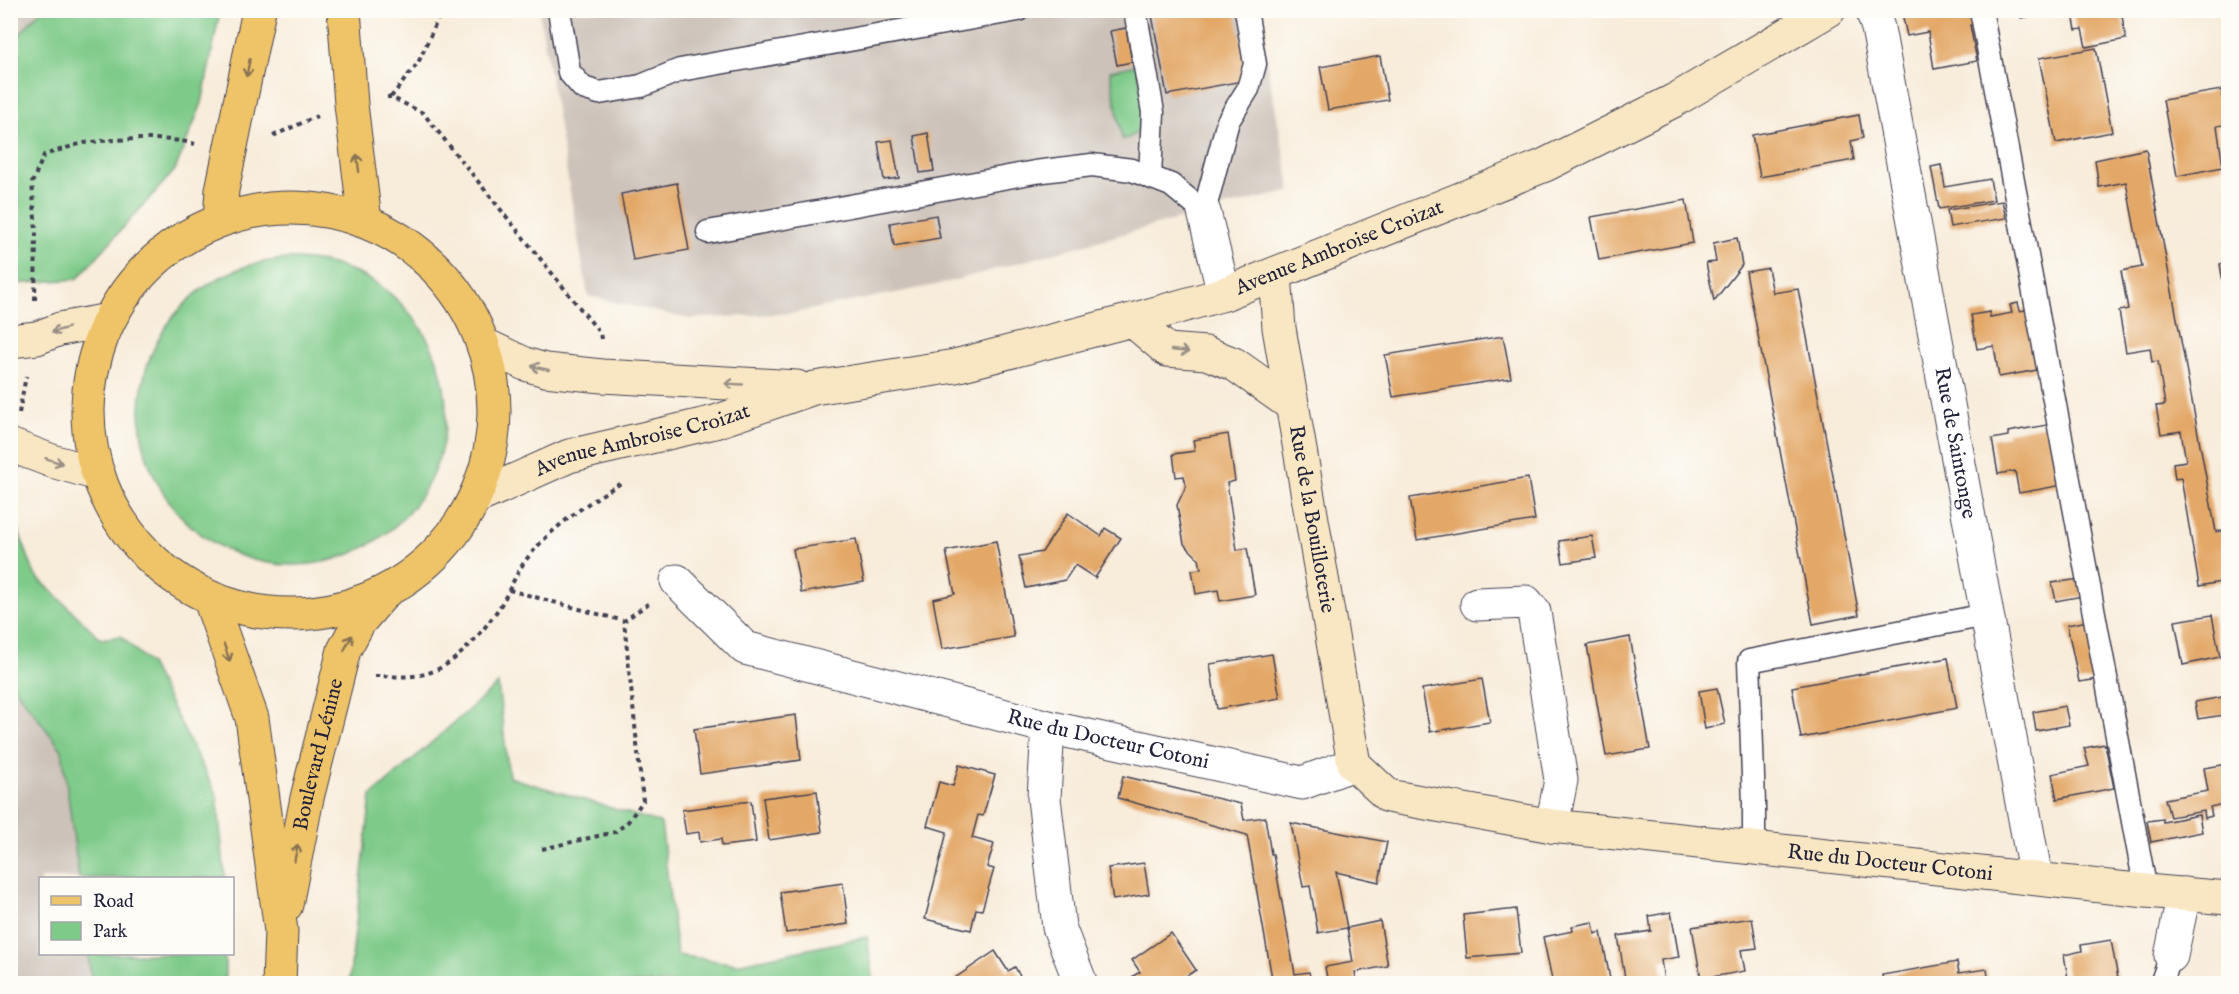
<svg xmlns="http://www.w3.org/2000/svg" width="2239" height="994" font-family="'IM FELL English',serif">
	<rect width="100%" height="100%" fill="#fdfcf7"/>
	<filter id="ink" filterUnits="userSpaceOnUse"><feTurbulence type="fractalNoise" baseFrequency=".0167" numOctaves="2"/><feDisplacementMap in="SourceGraphic" scale="12" xChannelSelector="R" yChannelSelector="G"/><feConvolveMatrix kernelMatrix="1 2 1 2 8 2 1 2 1" color-interpolation-filters="sRGB"/></filter>
	<filter id="wash" filterUnits="userSpaceOnUse"><feTurbulence type="fractalNoise" baseFrequency=".008" numOctaves="4" result="noise"/><feDisplacementMap in="SourceGraphic" scale="24" xChannelSelector="R" yChannelSelector="G"/><feGaussianBlur stdDeviation="1.35" result="paint"/><feColorMatrix in="noise" values="0 0 0 0 0 0 0 0 0 0 0 0 0 0 0 0 0 1.4 0 .05"/><feComposite in="paint" operator="in"/></filter>
	<g filter="url(#wash)">
		<rect width="100%" height="100%" fill="#f8ecda"/>
		<g fill="#ccc2b9">
			<polygon points="11,10 40,11 11,44 10,11"/>
			<polygon points="539,11 1257,11 1291,191 1204,212 941,284 793,313 689,319 588,296"/>
			<polygon points="10,683 62,750 79,878 40,878 40,954 88,954 92,983 11,983"/>
		</g>
		<g fill="#7eca89" stroke="#507662" stroke-width="1.5">
			<polygon points="40,11 220,11 202,103 175,170 77,279 16,284 10,275 11,44"/>
			<path d="M1137 65C1140 85 1156 136 1122 139L1110 71Z"/>
			<circle cx="293" cy="412" r="153"/>
			<polygon points="11,515 13,516 35,575 101,639 121,636 150,664 217,795 225,878 79,878 62,750 11,683"/>
			<polygon points="498,684 509,777 661,823 677,955 737,964 867,937 874,983 349,983 371,796"/>
			<polygon points="88,954 225,954 225,983 92,983"/>
		</g>
		<g id="blocks">
			<g fill="#e3a867">
				<polygon points="1151,10 1235,10 1248,80 1167,95"/>
				<polygon points="1919,10 1979,10 1981,23 1970,25 1977,61 1934,69 1928,32 1907,36 1902,13"/>
				<polygon points="2020,10 2058,10 2058,12 2021,18"/>
				<polygon points="2080,10 2121,10 2126,39 2086,47 2082,29 2076,30 2073,14 2080,12"/>
				<polygon points="1126,28 1132,62 1117,65 1110,31"/>
				<polygon points="2096,48 2112,132 2056,143 2039,58"/>
				<polygon points="1380,56 1388,100 1328,110 1320,67"/>
				<polygon points="2221,90 2228,124 2217,126 2223,167 2177,176 2163,100"/>
				<polygon points="1859,115 1863,138 1851,141 1854,160 1760,177 1752,135"/>
				<polygon points="928,133 934,171 920,173 914,136"/>
				<polygon points="892,140 899,178 884,180 878,142"/>
				<polygon points="2146,149 2216,532 2228,530 2228,570 2224,571 2226,581 2199,586 2181,478 2175,479 2173,463 2186,461 2181,431 2161,434 2156,406 2165,405 2158,361 2152,362 2150,348 2126,352 2119,311 2128,309 2121,271 2142,267 2126,182 2099,187 2095,160"/>
				<polygon points="1941,165 1945,187 1990,179 1994,200 1939,209 1931,167"/>
				<polygon points="677,183 689,250 633,260 621,194"/>
				<polygon points="1686,200 1693,243 1599,260 1591,217"/>
				<polygon points="2002,201 2006,218 1950,227 1947,210"/>
				<polygon points="936,215 940,238 894,246 890,223"/>
				<polygon points="1737,238 1742,265 1714,301 1706,263 1716,262 1713,243"/>
				<polygon points="2228,262 2228,306 2227,306 2220,264"/>
				<polygon points="1768,268 1773,293 1798,289 1859,615 1813,624 1746,272"/>
				<polygon points="2018,303 2020,311 2031,309 2043,369 1999,377 1994,346 1977,349 1971,315 1990,312 1990,317 2012,313 2010,305"/>
				<polygon points="1503,336 1511,378 1393,397 1385,355"/>
				<polygon points="2052,424 2063,485 2019,493 2015,471 1998,474 1992,439 2008,436 2008,432"/>
				<polygon points="1228,434 1235,481 1227,483 1237,550 1247,548 1255,595 1220,601 1218,590 1196,594 1192,570 1201,569 1199,559 1184,544 1177,505 1186,486 1184,476 1176,477 1173,454 1195,451 1193,440"/>
				<polygon points="1528,478 1535,520 1417,540 1410,498"/>
				<polygon points="1068,513 1101,536 1105,528 1121,538 1095,578 1075,565 1065,580 1026,588 1019,556 1042,552"/>
				<polygon points="1592,536 1596,558 1563,563 1559,541"/>
				<polygon points="856,539 864,582 801,593 793,549"/>
				<polygon points="996,541 1014,637 942,649 933,599 955,594 946,551"/>
				<polygon points="2080,579 2083,596 2056,601 2052,583"/>
				<polygon points="2212,615 2220,657 2183,665 2175,621"/>
				<polygon points="2088,621 2099,679 2079,682 2067,625"/>
				<polygon points="1630,637 1650,749 1606,756 1587,645"/>
				<polygon points="1272,654 1280,698 1217,709 1210,664"/>
				<polygon points="1948,658 1957,708 1801,738 1792,687"/>
				<polygon points="1482,679 1490,722 1430,732 1422,689"/>
				<polygon points="1717,688 1725,724 1705,729 1699,691"/>
				<polygon points="2228,696 2228,735 2227,735 2224,715 2198,719 2195,702"/>
				<polygon points="2065,706 2069,725 2036,731 2033,712"/>
				<polygon points="796,715 801,760 700,774 694,729"/>
				<polygon points="2105,744 2114,788 2057,799 2052,774 2089,766 2084,748"/>
				<polygon points="2228,764 2228,803 2210,807 2212,816 2205,818 2204,811 2170,817 2165,799 2208,791 2204,768"/>
				<polygon points="959,765 995,775 983,816 978,815 972,838 994,844 987,867 994,869 982,910 976,909 971,930 925,919 947,832 927,826 939,782 953,786"/>
				<polygon points="1123,776 1241,804 1244,820 1265,817 1271,854 1273,854 1295,974 1309,972 1312,984 1273,984 1247,835 1118,798"/>
				<polygon points="817,791 822,832 769,840 763,798"/>
				<polygon points="751,801 756,842 722,846 721,839 700,842 699,832 686,834 682,810"/>
				<polygon points="2199,815 2202,832 2151,842 2147,821 2163,819 2163,822"/>
				<polygon points="1291,823 1387,842 1379,882 1336,872 1347,928 1318,933 1310,886 1303,887"/>
				<polygon points="1144,863 1149,894 1113,900 1108,868"/>
				<polygon points="843,883 848,924 786,933 780,892"/>
				<polygon points="1516,909 1521,953 1467,958 1463,915"/>
				<polygon points="1671,912 1679,957 1661,960 1664,981 1648,984 1626,984 1618,936 1651,931 1649,916"/>
				<polygon points="1752,918 1757,948 1741,950 1745,971 1701,979 1692,927"/>
				<polygon points="1380,921 1388,966 1355,972 1357,984 1328,984 1325,967 1353,962 1347,928"/>
				<polygon points="1593,922 1595,934 1601,932 1611,984 1553,984 1543,937 1573,931 1572,926"/>
				<polygon points="1171,933 1196,970 1183,978 1187,984 1139,984 1133,976 1140,972 1132,960"/>
				<polygon points="2111,940 2119,984 2069,984 2064,955 2082,951 2081,945"/>
				<polygon points="995,951 1008,971 1015,967 1024,984 959,984 955,978"/>
				<polygon points="1957,962 1959,973 1987,969 1989,984 1883,984 1882,975"/>
			</g>
		</g>
	</g>
	<g filter="url(#ink)">
		<use href="#blocks" fill-opacity="0" stroke="#424053" stroke-width="1.5"/>
		<g fill="none" stroke-linecap="round" stroke-linejoin="round">
			<defs>
				<g id="lane">
					<polyline points="559,10 569,72 583,88 599,93 641,86 680,70 1018,10"/>
					<polyline points="1135,10 1153,112 1150,177"/>
					<polyline points="1981,10 2146,891"/>
					<polyline points="708,232 1035,172 1092,165 1132,170 1171,185 1204,212 1228,121 1248,89 1255,64 1246,10"/>
					<polyline points="1754,848 1754,805 1749,661 1986,615"/>
					<polyline points="2161,984 2171,956"/>
				</g>
				<g id="street">
					<path id="s1" d="M1872 10 1878 28 2036 878"/>
					<polyline points="1204,212 1224,294"/>
					<path id="s2" d="M677 581 745 648 1048 727 1302 783 1354 764"/>
					<polyline points="1477,604 1526,602 1534,612 1561,780 1552,826"/>
					<polyline points="1048,727 1044,798 1059,927 1081,984"/>
					<polyline points="2171,956 2184,894"/>
				</g>
				<g id="secondary">
					<path id="s3" d="M1275 274 1279 328 1354 764 1388 796 1552 826 2146 891 2228 898"/>
					<polyline points="1132,320 1167,350 1206,353 1234,364 1292,405"/>
					<polyline points="10,341 37,338 60,329 109,320"/>
					<polyline points="483,344 525,364 545,370 602,376 797,387"/>
					<polyline points="10,445 52,461 98,474"/>
					<path id="s4" d="M475 498 569 456 715 422 814 388 955 366 1132 320 1224 294 1545 165 1675 100 1829 10"/>
				</g>
				<g id="primary">
					<circle cx="291" cy="411" r="203"/>
					<polyline points="209,597 252,718 281,931 279,984"/>
					<path id="s5" d="M286 905 307 798 344 650 359 622 384 593"/>
				</g>
				<g id="highway">
					<polyline points="344,10 351,104 365,221"/>
					<polyline points="220,220 222,190 259,10"/>
				</g>
			</defs>
			<use href="#lane" stroke="#424053" stroke-width="25"/>
			<use href="#street" stroke="#424053" stroke-width="35"/>
			<use href="#secondary" stroke="#424053" stroke-width="35"/>
			<use href="#primary" stroke="#424053" stroke-width="35"/>
			<use href="#highway" stroke="#424053" stroke-width="35"/>
			<g stroke="#424053" stroke-width="4" stroke-dasharray="4.5 4.5" stroke-linecap="butt">
				<polyline points="387,97 391,97 423,113 600,333 601,339"/>
				<polyline points="391,97 418,63 442,10"/>
				<polyline points="273,136 317,116"/>
				<path d="M35 300 36 230 32 183 44 155C57 151 71 146 84 143 111 139 170 136 195 144"/>
				<polyline points="19,413 26,376"/>
				<polyline points="509,590 624,621"/>
				<path d="M375 676C391 676 410 678 425 674 456 666 482 633 499 608 508 594 514 578 523 564 546 531 587 503 621 483"/>
				<polyline points="542,849 615,832 627,823 643,801 624,621 649,603"/>
			</g>
			<use href="#lane" stroke="#fff" stroke-width="22"/>
			<use href="#street" stroke="#fff" stroke-width="33"/>
			<use href="#secondary" stroke="#f9e7c3" stroke-width="33"/>
			<use href="#primary" stroke="#efc469" stroke-width="33"/>
			<use href="#highway" stroke="#efc469" stroke-width="33"/>
		</g>
		<defs><path id="oneway-shaft" d="M-6 0H5M1.5-3L5.5 0L1.5 3" fill="none" stroke-width="1.6" stroke-linecap="round" stroke-linejoin="round" transform="scale(1.5)"/></defs>
		<g stroke="#887352">
			<use href="#oneway-shaft" transform="translate(248 68) rotate(101)"/>
			<use href="#oneway-shaft" transform="translate(358 163) rotate(-97)"/>
			<use href="#oneway-shaft" transform="translate(348 643) rotate(-63)"/>
			<use href="#oneway-shaft" transform="translate(227 653) rotate(71)"/>
			<use href="#oneway-shaft" transform="translate(296 853) rotate(-79)"/>
		</g>
		<g stroke="#988e86">
			<use href="#oneway-shaft" transform="translate(60 330) rotate(164)"/>
			<use href="#oneway-shaft" transform="translate(1180 351) rotate(6)"/>
			<use href="#oneway-shaft" transform="translate(540 368) rotate(-167)"/>
			<use href="#oneway-shaft" transform="translate(734 384) rotate(-177)"/>
			<use href="#oneway-shaft" transform="translate(54 461) rotate(18)"/>
		</g>
	</g>
	<g text-anchor="middle" dominant-baseline="central" stroke-width="6" stroke-linejoin="round" paint-order="stroke">
		<g font-size="21" fill="#22223b" stroke="#fdfcf7">
			<text stroke="none"><textPath href="#s4" startOffset="903">Avenue Ambroise Croizat</textPath></text>
			<text stroke="none"><textPath href="#s4" startOffset="178">Avenue Ambroise Croizat</textPath></text>
			<text stroke="none"><textPath href="#s1" startOffset="441">Rue de Saintonge</textPath></text>
			<text stroke="none"><textPath href="#s3" startOffset="248">Rue de la Bouilloterie</textPath></text>
			<text stroke="none"><textPath href="#s2" startOffset="470">Rue du Docteur Cotoni</textPath></text>
			<text stroke="none"><textPath href="#s5" startOffset="154">Boulevard Lénine</textPath></text>
			<text stroke="none"><textPath href="#s3" startOffset="1050">Rue du Docteur Cotoni</textPath></text>
		</g>
	</g>
	<rect width="2239" height="994" fill="none" stroke="#fdfcf7" stroke-width="36"/>
	<rect x="39" y="877" width="195" height="78" fill="#fdfcf7" stroke="#a5a5ac" stroke-width="1.5"/>
	<rect x="51" y="896" width="30" height="9" fill="#efc469" stroke="#a5a5ac" stroke-width="1.5"/>
	<text x="93" y="907" font-size="18" fill="#22223b">Road</text>
	<rect x="51" y="922" width="30" height="18" fill="#7eca89" stroke="#a5a5ac" stroke-width="1.5"/>
	<text x="93" y="937" font-size="18" fill="#22223b">Park</text>
</svg>
